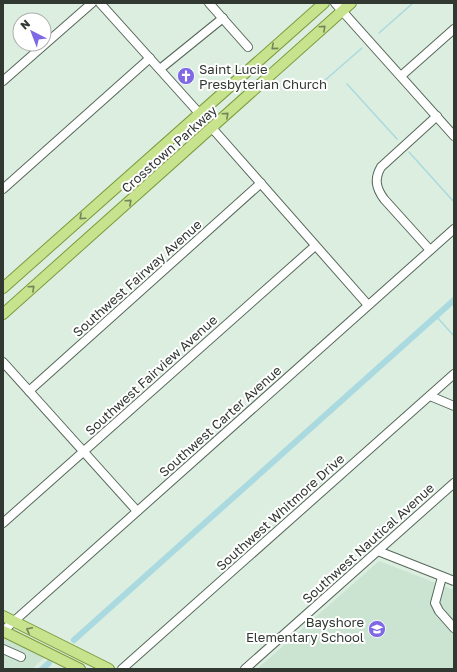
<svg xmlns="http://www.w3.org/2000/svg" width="457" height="672" font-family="'Golos Text',sans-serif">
	<rect width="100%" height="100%" fill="#dbeedf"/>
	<g fill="#cbe4d1">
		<polygon points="379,561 454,590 454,669 257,669"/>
		<polygon points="3,636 46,656 32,669 3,669"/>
	</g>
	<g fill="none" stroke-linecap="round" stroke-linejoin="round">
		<g stroke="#aadae0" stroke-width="1.5">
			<polyline points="379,33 413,3"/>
			<polyline points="323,82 362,48"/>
			<polyline points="347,84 397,139"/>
			<polyline points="409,152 454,202"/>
			<polyline points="436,316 454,336"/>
		</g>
		<g stroke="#aadae0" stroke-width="6">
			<polyline points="74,640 454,300"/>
			<polyline points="42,669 49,663"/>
		</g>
		<defs>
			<g id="minor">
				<polyline points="100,3 199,113"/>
				<polyline points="209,3 248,47"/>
				<polyline points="335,3 454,136"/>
				<polyline points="160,69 223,18"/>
				<polyline points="401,76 454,29"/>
				<polyline points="3,81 92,3"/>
				<polyline points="212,128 368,305"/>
				<polyline points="3,189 150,58"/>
				<path d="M430 250 384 199C376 188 374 179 381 167L437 116"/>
				<polyline points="3,362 137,511"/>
				<polyline points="29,391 261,183"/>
				<polyline points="430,396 454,406"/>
				<polyline points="3,523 315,246"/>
				<polyline points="378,551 454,581"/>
				<polyline points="442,577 435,603 439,611 454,628"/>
				<polyline points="3,631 454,229"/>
				<polyline points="3,649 21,657"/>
				<polyline points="122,669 454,374"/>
				<polyline points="245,669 454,483"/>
			</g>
			<g id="major">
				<polyline points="3,288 324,3"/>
				<polyline points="3,314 351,3"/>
				<polyline points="3,616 109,669"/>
				<polyline points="3,631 80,669"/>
			</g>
		</defs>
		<use href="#minor" stroke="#57685b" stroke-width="10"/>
		<use href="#major" stroke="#7c9b3c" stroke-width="12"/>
		<use href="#minor" stroke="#fff" stroke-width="8"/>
		<use href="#major" stroke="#c8e38e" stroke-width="10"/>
	</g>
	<defs><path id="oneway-chevron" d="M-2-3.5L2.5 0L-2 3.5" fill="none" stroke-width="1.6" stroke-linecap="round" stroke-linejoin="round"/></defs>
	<g stroke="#75855b">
		<use href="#oneway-chevron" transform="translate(323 28) rotate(-42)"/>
		<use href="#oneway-chevron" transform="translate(274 47) rotate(139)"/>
		<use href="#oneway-chevron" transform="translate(226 115) rotate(-42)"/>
		<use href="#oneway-chevron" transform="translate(129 202) rotate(-42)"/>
		<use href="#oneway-chevron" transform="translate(82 217) rotate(138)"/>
		<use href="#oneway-chevron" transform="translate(32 288) rotate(-42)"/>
		<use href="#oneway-chevron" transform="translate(29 630) rotate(-153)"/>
	</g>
	<defs>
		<symbol id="church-disc" viewBox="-11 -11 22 22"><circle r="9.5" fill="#7e68e4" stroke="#fff"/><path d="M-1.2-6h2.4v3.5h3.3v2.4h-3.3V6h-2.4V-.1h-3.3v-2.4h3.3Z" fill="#fff"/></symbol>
		<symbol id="school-disc" viewBox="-11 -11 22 22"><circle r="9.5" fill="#7e68e4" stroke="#fff"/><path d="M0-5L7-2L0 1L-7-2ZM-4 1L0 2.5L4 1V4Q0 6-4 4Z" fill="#fff"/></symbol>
	</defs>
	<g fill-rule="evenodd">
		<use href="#church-disc" x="176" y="66" width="20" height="20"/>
		<use href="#school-disc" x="367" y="619" width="20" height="20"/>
	</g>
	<g text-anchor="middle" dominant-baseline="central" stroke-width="4" stroke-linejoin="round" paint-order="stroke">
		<g font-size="13" fill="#313832" stroke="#fff" text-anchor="start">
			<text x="199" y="69">Saint Lucie<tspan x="199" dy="15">Presbyterian Church</tspan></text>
			<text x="364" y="622" text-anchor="end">Bayshore<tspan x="364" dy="15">Elementary School</tspan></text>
		</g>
		<g font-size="13" fill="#313832" stroke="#fff">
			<text transform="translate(169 149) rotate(-42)">Crosstown Parkway</text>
			<text transform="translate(137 278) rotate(-42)">Southwest Fairway Avenue</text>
			<text transform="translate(151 375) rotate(-42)">Southwest Fairview Avenue</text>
			<text transform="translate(220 421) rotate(-42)">Southwest Carter Avenue</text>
			<text transform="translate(280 512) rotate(-42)">Southwest Whitmore Drive</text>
			<text transform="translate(368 543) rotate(-42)">Southwest Nautical Avenue</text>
		</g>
	</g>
	<rect width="457" height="672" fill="none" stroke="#313832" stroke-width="8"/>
	<g transform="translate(32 32) rotate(318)"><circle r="19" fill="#ffffff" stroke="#adafad"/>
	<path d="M0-3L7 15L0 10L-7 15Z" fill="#7e68e4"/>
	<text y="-6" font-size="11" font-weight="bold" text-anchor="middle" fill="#313832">N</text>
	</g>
</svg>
